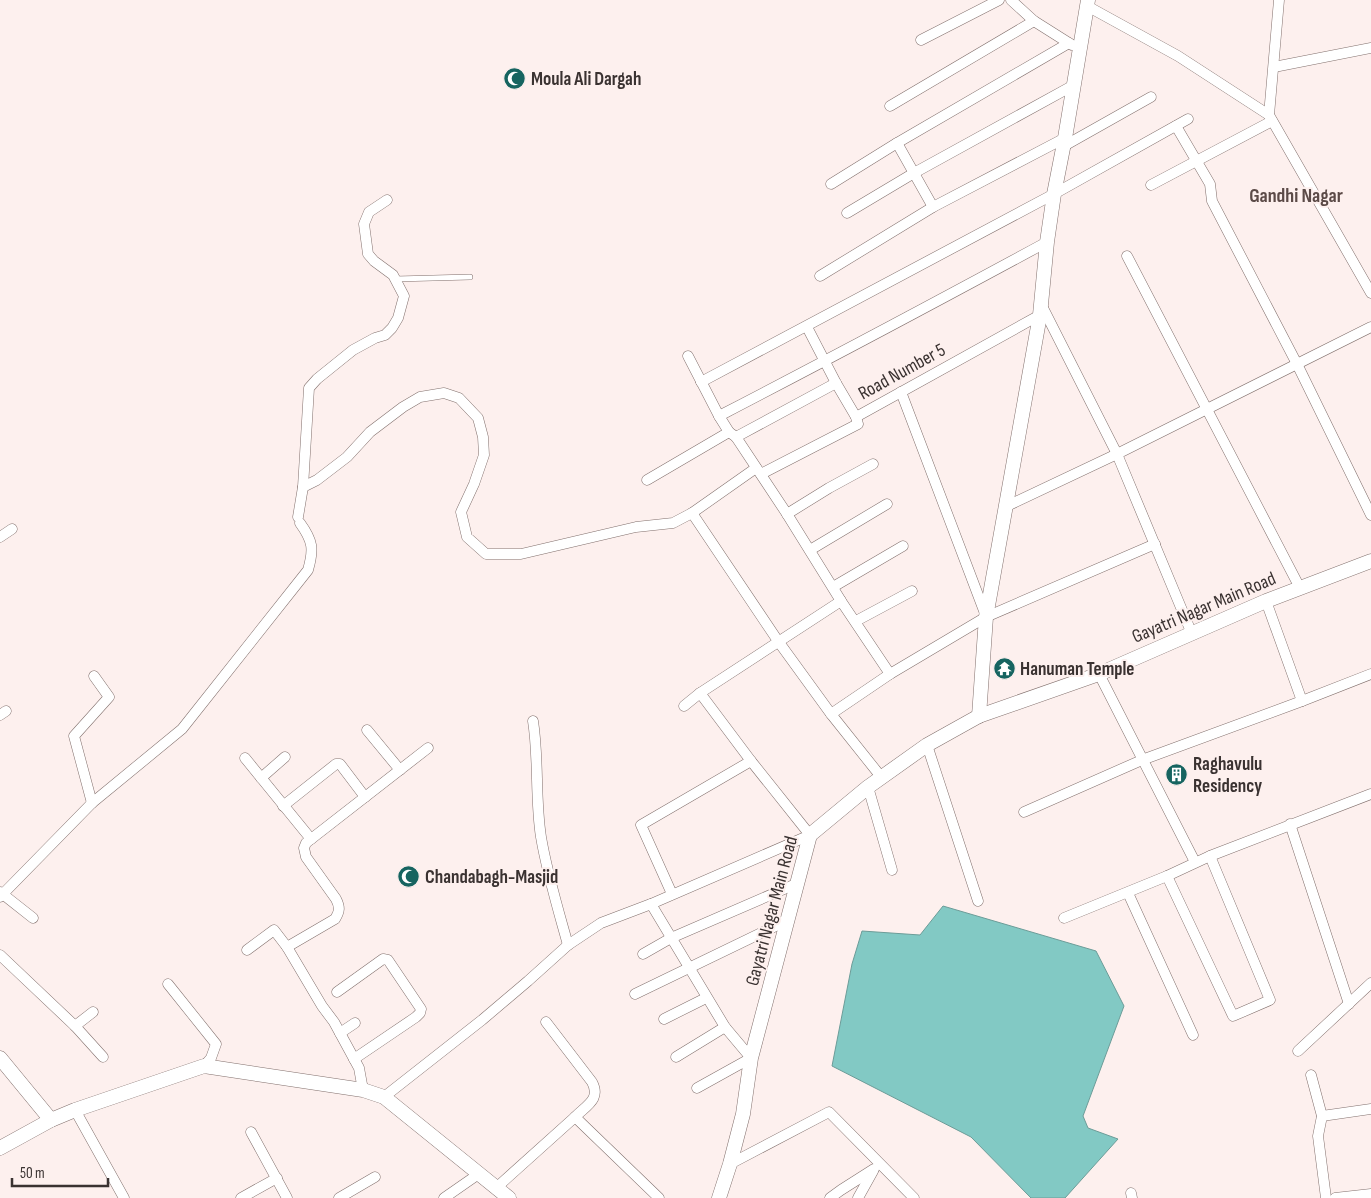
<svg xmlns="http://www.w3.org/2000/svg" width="1371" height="1198" font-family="'Sofia Sans Condensed',sans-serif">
	<rect width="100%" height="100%" fill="#fdf0ee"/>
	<polygon fill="#82c9c4" stroke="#6c9c98" points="943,906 1096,951 1124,1006 1083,1116 1088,1128 1118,1139 1065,1198 1031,1198 971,1137 832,1066 852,964 862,931 920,935"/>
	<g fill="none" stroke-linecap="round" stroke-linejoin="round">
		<defs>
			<polyline id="lane" points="396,279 470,277"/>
			<g id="street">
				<polyline points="1011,0 1034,21 1072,45"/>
				<polyline points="1279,0 1269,115 1371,293"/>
				<polyline points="1087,6 1178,56 1269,115"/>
				<polyline points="921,40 999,0"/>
				<polyline points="1274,67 1371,48"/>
				<polyline points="890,106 1034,21"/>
				<polyline points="1176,126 1210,184 1212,201 1297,364 1371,515"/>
				<polyline points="897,143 933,207"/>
				<polyline points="1064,146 1151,97"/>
				<polyline points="831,184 897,143 1069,43"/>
				<polyline points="1151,185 1272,121"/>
				<polyline points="847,213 914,173 1074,85"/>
				<polyline points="1127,256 1300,588"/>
				<polyline points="820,276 933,207 1065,138"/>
				<polyline points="1042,306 1117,454 1192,634"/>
				<polyline points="807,327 836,383 856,417"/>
				<polyline points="688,356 719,416 729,432 736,437 787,514 841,601 890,674"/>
				<polyline points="701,382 1054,194 1188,119"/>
				<polyline points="901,392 986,616"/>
				<path d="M719 416C829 359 938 301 1047 242"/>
				<polyline points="736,437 836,383"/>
				<polyline points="756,468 692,513 778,641 831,714 882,778"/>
				<polyline points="761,474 858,424 856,417 1040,315"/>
				<polyline points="647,480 729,432"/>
				<polyline points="303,487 317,480 347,457 370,432 403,407 420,397 444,393 459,398 478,418 483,437 484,455 474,484 461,512 467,537 486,554 521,554 636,527 673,523 692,513"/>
				<polyline points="1007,506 1117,454 1371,327"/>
				<polyline points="787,514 829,488 873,464"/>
				<polyline points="298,517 303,487 309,388 317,379 353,350 375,338 385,335 392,328 398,318 404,296 393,275 374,261 368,254 364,224 369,212 387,200"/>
				<polyline points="0,537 12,529"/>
				<polyline points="810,550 887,504"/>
				<polyline points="833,587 903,546"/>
				<polyline points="1266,601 1302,701"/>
				<polyline points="856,621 912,591"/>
				<polyline points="1099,674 1195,862"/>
				<polyline points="684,706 700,693 841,601"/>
				<polyline points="831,714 890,674 986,617 1155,544"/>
				<polyline points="0,715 6,711"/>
				<path d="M533 721C539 759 535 799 541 837 547 873 558 909 568 945"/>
				<polyline points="367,730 400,770"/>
				<polyline points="927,745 978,901"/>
				<polyline points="245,758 311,839"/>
				<polyline points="261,778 285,757"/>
				<polyline points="868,787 892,870"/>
				<polyline points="92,803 74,736 109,697 94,676"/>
				<polyline points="283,806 336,764 340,764 365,797"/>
				<polyline points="1024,812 1142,760 1302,701 1371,674"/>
				<polyline points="1290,824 1349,1004"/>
				<polyline points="1167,876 1233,1016 1270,1000 1210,856"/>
				<polyline points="0,892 33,918"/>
				<polyline points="1128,893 1193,1035"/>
				<polyline points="672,894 641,825 751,761"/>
				<path d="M0 897 92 803 182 729 308 570C314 549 313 541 300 523"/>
				<polyline points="651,904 725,1027 751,1058 697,1088"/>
				<polyline points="1064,918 1167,876 1210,856 1371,794"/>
				<path d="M287 947 335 919C340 911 340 907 336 899L306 857 304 848 306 843 428 748"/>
				<polyline points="247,950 274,930 287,947 322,1006 334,1022 359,1068 363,1090"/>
				<polyline points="643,954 671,938 798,883"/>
				<polyline points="0,955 75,1026 103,1057"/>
				<polyline points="168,984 216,1044 211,1058 204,1066"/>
				<polyline points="337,992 383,959 388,960 421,1009 420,1013 416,1017 354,1059"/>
				<polyline points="635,994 788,920"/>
				<polyline points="664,1019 706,998"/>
				<path d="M546 1022 592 1082C601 1099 587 1105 575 1117"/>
				<polyline points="75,1026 93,1012"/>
				<polyline points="340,1033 355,1023"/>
				<polyline points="1298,1051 1371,983"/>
				<polyline points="676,1057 725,1027"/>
				<polyline points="1311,1075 1322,1116 1318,1136 1326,1198"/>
				<polyline points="384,1097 482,1020 528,981 568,945 601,923 651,904 810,835 751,761 700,693"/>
				<polyline points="75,1110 124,1198"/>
				<polyline points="1322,1116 1371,1109"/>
				<polyline points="251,1132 287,1198"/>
				<polyline points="730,1164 829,1112 914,1198"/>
				<polyline points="496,1188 575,1117 659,1198"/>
				<polyline points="1131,1193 1132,1198"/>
				<polyline points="241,1198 277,1178"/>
				<polyline points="339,1198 375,1177"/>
				<polyline points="444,1198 480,1173"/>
				<polyline points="830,1198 841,1190 874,1169"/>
				<polyline points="858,1198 873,1171"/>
				<polyline points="1335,1198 1371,1194"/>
			</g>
			<g id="secondary">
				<polyline points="979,716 986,617 1040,315 1047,242 1054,194 1065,138 1088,0"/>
				<polyline points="0,1058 51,1120"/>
				<polyline points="0,1148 51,1120 75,1110 204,1066 363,1090 384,1097 509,1198"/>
				<polyline points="719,1198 730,1164 743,1114 751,1058 810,835 868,787 927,745 979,716 1099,674 1266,601 1371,561"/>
			</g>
		</defs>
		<use href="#lane" stroke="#82706d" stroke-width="6"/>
		<use href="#street" stroke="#82706d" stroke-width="11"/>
		<use href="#secondary" stroke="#82706d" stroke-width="15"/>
		<use href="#lane" stroke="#fff" stroke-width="5"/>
		<use href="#street" stroke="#fff" stroke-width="10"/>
		<use href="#secondary" stroke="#fff" stroke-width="14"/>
	</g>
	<defs>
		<symbol id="mosque-disc" viewBox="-11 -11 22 22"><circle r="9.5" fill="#166460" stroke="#fdf0ee"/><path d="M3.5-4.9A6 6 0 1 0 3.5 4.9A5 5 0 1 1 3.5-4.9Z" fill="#fff"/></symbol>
		<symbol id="temple-disc" viewBox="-11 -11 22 22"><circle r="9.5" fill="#166460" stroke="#fdf0ee"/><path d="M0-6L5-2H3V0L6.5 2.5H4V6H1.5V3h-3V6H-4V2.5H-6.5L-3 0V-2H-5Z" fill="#fff"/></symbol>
		<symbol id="building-disc" viewBox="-11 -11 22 22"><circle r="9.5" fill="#166460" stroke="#fdf0ee"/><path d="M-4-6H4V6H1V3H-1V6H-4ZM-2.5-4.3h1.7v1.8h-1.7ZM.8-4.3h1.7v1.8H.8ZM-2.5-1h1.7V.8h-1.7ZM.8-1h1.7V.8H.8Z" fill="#fff"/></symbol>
	</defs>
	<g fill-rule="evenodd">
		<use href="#mosque-disc" x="502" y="66" width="25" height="25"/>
		<use href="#temple-disc" x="992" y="656" width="25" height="25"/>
		<use href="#building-disc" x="1164" y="762" width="25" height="25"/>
		<use href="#mosque-disc" x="396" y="864" width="25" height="25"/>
	</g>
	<g text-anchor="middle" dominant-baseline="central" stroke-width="4" stroke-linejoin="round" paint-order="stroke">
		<g font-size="19" font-weight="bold" fill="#3a3231" stroke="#fdf0ee" text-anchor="start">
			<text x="531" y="79">Moula Ali Dargah</text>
			<text x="1020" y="669">Hanuman Temple</text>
			<text x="1193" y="764">Raghavulu<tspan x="1193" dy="22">Residency</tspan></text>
			<text x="425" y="877">Chandabagh-Masjid</text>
		</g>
		<g font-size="19" fill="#3a3231" stroke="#fdf0ee">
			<text transform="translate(902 372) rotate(-29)">Road Number 5</text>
			<text transform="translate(1204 608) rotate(-23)">Gayatri Nagar Main Road</text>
			<text transform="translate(772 911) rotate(-75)">Gayatri Nagar Main Road</text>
		</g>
		<g font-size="20" font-weight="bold" fill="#5b4a47" stroke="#fdf0ee">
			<text x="1296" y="196">Gandhi Nagar</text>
		</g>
	</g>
	<path d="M12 1178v8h96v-8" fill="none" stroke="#3a3231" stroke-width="2.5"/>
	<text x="20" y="1178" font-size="15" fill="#3a3231" stroke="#fdf0ee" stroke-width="4" paint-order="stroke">50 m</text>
</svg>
